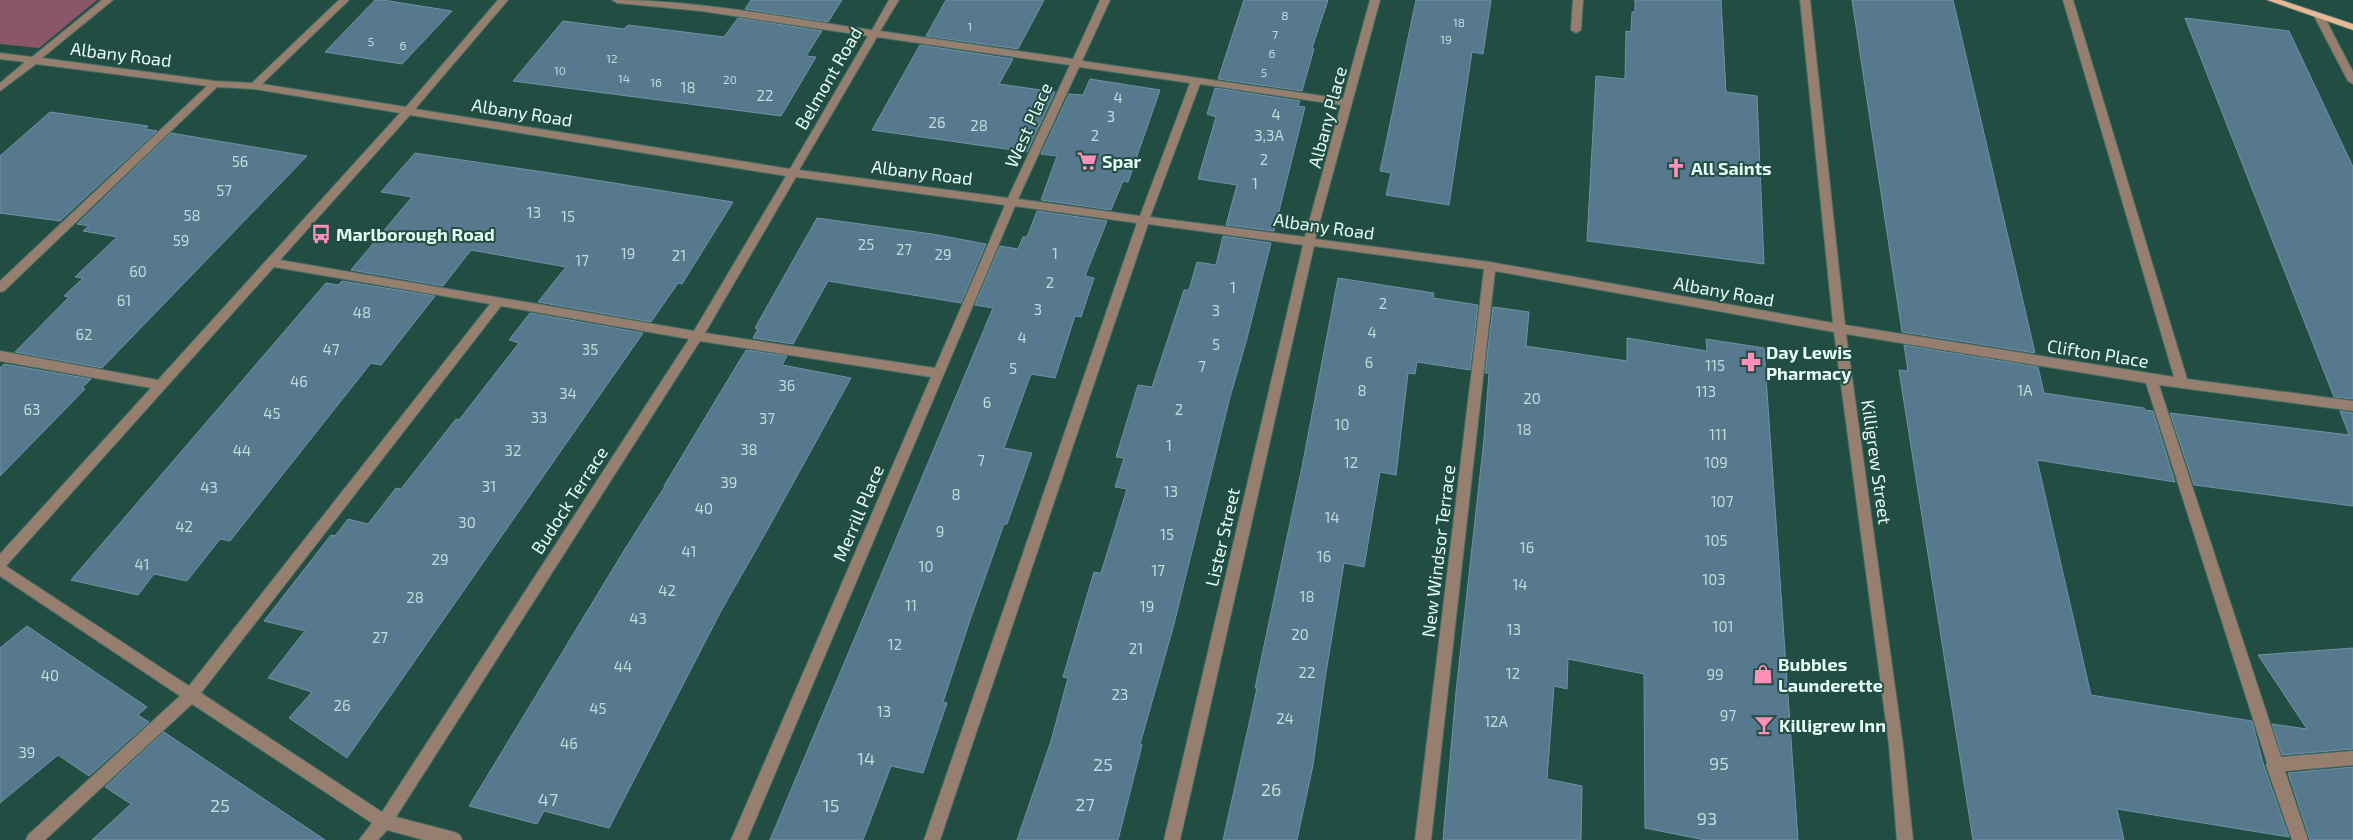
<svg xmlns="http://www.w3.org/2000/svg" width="2353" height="840" font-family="'Exo 2',sans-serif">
	<rect width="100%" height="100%" fill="#224d43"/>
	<polygon fill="#8a5769" points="0,0 97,0 39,48 0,44"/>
	<g fill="#57798e" stroke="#7092a9">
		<polygon points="375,0 383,0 452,11 402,64 325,52"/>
		<polygon points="751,0 842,0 828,22 745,9"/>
		<polygon points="946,0 1044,0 1018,49 926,36"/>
		<polygon points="1244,0 1328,0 1312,48 1314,49 1302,91 1218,79"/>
		<polygon points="1416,0 1491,0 1483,54 1472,52 1449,205 1386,195 1391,173 1380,171"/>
		<polygon points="1635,0 1721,0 1726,92 1757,96 1764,264 1587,241 1596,76 1625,79 1626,31 1631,32 1632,12 1635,12"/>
		<polygon points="1852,0 1953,0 2035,353 1902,332"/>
		<polygon points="738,18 822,31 806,56 816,57 781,116 513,81 563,21 624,29 628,25 724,37"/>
		<polygon points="2185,18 2289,31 2353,167 2353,399 2334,397"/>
		<polygon points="920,45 1013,59 999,84 1055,92 1027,152 872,130"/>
		<polygon points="1090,79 1160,90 1128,182 1123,181 1111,210 1041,200 1057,156 1041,154 1069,94 1083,95"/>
		<polygon points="1215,88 1300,101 1298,106 1305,107 1274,231 1226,225 1237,185 1198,179 1216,117 1207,114"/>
		<polygon points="50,112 148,126 145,129 157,131 60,221 0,213 0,156"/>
		<polygon points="171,133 307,156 102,368 15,352 69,297 64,296 83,278 75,277 117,237 83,231 89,226 77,224"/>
		<polygon points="415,153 570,176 733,202 682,284 678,283 651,322 538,302 566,267 471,250 443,286 351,270 412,197 381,192"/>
		<polygon points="1037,211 1107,221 1085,276 1094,278 1081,317 1075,316 1055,378 1031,374 1004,448 1032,453 1007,524 1004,524 970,620 943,702 947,703 923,773 891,766 863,840 770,840 993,308 975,305 1000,246 1018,249 1023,237 1027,237"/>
		<polygon points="817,218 932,234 986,244 961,303 828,281 793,344 753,338 758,329 755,328"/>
		<polygon points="1223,236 1271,243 1246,342 1230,397 1173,628 1140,744 1142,745 1118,840 1017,840 1051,741 1068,678 1063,677 1094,572 1101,573 1127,489 1115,487 1124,458 1116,457 1138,385 1152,387 1184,290 1189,290 1197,262 1216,265"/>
		<polygon points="1338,278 1434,293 1433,298 1478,305 1470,370 1417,362 1415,374 1408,373 1396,475 1380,472 1364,567 1344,563 1325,679 1313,765 1297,840 1223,840 1257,688 1255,688 1302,467"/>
		<polygon points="342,281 435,296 381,365 371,363 230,541 220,539 187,581 154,574 138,595 71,580 326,283 338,285"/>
		<polygon points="1493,307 1529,312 1526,346 1627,361 1627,338 1707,351 1706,339 1764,348 1798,840 1705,840 1645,828 1644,674 1568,659 1567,689 1554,686 1547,779 1582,786 1581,840 1443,840 1456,692 1484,439 1489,373 1485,373"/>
		<polygon points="530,313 643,333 347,758 289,718 312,692 268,678 305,631 264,621 331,535 335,536 348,519 368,524 396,488 401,489 456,419 459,420 519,343 509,340"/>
		<polygon points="1904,345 2038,367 2044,393 2144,408 2145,410 2153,411 2175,482 2037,460 2091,695 2252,721 2264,766 2289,837 2117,809 2124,840 1973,840 1899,370 1908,371"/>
		<polygon points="746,350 787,356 782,365 851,378 765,534 721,611 609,828 544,811 537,824 469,806 625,549 665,486 664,486"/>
		<polygon points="4,364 91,379 82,388 85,389 0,476 0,368"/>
		<polygon points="2340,411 2353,413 2353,506 2194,485 2170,413 2349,435"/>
		<polygon points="27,626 147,707 138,715 149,722 89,776 58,755 0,803 0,648"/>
		<polygon points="2353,648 2353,749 2282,755 2272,724 2307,729 2258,655"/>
		<polygon points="164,732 325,840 92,840 131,804 105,787"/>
		<polygon points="2353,767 2353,840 2310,840 2288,773"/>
	</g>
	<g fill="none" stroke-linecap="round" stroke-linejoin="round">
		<defs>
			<g id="minor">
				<path d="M102 0H113L42 58 215 81 252 83 339 0H349L262 84 406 107 498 0H508L415 109 790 169 868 36 701 11 617 3 612 0C699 0 786 18 872 30L889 0H899L880 31 1073 59 1100 0H1110L1082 61 1343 99 1370 0H1380L1315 239 1490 262 1833 323 1800 0H1810L1845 325 2174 377 2063 0H2073L2187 379 2353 401V411L2159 385 2281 757 2353 751V765L2285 771 2308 840H2292L2266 765 2267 763 2146 383 1846 334 1903 745 1913 840H1897L1889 745 1834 332 1495 271 1431 840H1415L1484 269 1314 246 1180 840H1164L1303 245 1148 224 940 840H924L1137 223 1015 206 747 840H731L931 377 700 341 396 817 454 832 460 835 462 840H424L387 830 378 840H359L372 823 192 704 45 840H26L28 835 180 696 0 576V554L151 388 0 361V351L158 380 400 113 254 89 217 87 4 291 0 292V281L207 86 36 64 0 91V83L25 62 0 59V53L32 57ZM877 37 1070 65 1008 198 799 170ZM1079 67 1190 83 1140 216 1018 199ZM1200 84 1341 105 1305 237 1150 217ZM410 115 786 176 694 331 280 260ZM796 177 1005 205 935 368 705 333ZM274 267 490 304 189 686 6 566ZM501 306 689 339 382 812 201 693Z"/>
				<polygon points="1573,0 1583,0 1581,30 1576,33 1571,30"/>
				<polygon points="2319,13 2324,16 2353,72 2353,84 2348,81 2314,16"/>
			</g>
			<polygon id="major" points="2267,0 2281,0 2353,24 2353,30"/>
		</defs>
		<use href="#minor" stroke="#456c63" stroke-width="2"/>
		<use href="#major" stroke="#456c63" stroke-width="2"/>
		<use href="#minor" fill="#967f6e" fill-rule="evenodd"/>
		<use href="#major" fill="#e7b796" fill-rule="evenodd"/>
	</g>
	<defs>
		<symbol id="supermarket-bare" viewBox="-9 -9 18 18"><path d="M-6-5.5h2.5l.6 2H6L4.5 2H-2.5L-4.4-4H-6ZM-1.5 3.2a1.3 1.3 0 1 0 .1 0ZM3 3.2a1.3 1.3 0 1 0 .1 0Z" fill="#ff8eb9" stroke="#224d43" stroke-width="2.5" paint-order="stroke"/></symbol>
		<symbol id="church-bare" viewBox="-9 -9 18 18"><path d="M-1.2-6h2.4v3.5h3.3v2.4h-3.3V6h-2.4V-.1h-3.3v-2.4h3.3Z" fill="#ff8eb9" stroke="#224d43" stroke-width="2.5" paint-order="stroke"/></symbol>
		<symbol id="bus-bare" viewBox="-9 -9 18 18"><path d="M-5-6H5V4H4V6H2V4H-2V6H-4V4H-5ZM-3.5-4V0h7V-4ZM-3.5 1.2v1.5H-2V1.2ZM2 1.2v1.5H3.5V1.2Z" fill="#ff8eb9" stroke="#224d43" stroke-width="2.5" paint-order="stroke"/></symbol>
		<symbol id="pharmacy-bare" viewBox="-9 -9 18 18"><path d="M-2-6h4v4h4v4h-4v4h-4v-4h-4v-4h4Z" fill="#ff8eb9" stroke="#224d43" stroke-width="2.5" paint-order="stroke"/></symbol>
		<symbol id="shop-bare" viewBox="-9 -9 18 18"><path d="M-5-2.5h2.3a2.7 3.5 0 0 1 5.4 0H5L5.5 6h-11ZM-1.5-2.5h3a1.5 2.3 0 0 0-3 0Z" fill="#ff8eb9" stroke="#224d43" stroke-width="2.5" paint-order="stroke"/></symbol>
		<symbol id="bar-bare" viewBox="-9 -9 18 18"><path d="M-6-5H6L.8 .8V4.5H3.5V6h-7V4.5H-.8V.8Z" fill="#ff8eb9" stroke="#224d43" stroke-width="2.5" paint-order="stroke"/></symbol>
	</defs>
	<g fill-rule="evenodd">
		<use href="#supermarket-bare" x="1073" y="147" width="28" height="28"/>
		<use href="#church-bare" x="1662" y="154" width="28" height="28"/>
		<use href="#bus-bare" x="307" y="220" width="28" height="28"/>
		<use href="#pharmacy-bare" x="1737" y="348" width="28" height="28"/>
		<use href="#shop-bare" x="1749" y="660" width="28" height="28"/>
		<use href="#bar-bare" x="1750" y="711" width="28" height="28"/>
	</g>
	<g text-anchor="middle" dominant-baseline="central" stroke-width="4" stroke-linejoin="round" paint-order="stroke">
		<g font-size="12" fill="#c1dada">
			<text x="1285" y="15">8</text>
			<text x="1459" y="22">18</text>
			<text x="970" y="26">1</text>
			<text x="1275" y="34">7</text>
			<text x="1446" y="39">19</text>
			<text x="371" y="41">5</text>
			<text x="403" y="45">6</text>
			<text x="1272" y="53">6</text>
			<text x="612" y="58">12</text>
			<text x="560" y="70">10</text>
			<text x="1264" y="72">5</text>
			<text x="624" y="78">14</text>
			<text x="730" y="79">20</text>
			<text x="656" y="82">16</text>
		</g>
		<g font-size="15" fill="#c1dada">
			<text x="688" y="87">18</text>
			<text x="765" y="95">22</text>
			<text x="1118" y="97">4</text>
			<text x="1276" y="114">4</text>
			<text x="1111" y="116">3</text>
			<text x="937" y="122">26</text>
			<text x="979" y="125">28</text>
			<text x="1095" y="135">2</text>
			<text x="1269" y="135">3,3A</text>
			<text x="1264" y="159">2</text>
			<text x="240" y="161">56</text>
			<text x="1255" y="183">1</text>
			<text x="224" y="190">57</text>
			<text x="534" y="212">13</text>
			<text x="192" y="215">58</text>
			<text x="568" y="216">15</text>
			<text x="181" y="240">59</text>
			<text x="866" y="244">25</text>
			<text x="904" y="249">27</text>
			<text x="628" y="253">19</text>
			<text x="1055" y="253">1</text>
			<text x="943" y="254">29</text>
			<text x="679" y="255">21</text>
			<text x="582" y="260">17</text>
			<text x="138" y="271">60</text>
			<text x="1050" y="282">2</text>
			<text x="1233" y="287">1</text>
			<text x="124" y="300">61</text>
			<text x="1383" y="303">2</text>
			<text x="1038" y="309">3</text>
			<text x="1216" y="310">3</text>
			<text x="362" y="312">48</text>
			<text x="1372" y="332">4</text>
			<text x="84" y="334">62</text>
			<text x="1022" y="337">4</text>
			<text x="1216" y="344">5</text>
			<text x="331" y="349">47</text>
			<text x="590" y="349">35</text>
			<text x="1369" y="362">6</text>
			<text x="1715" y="365">115</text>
			<text x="1202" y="366">7</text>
			<text x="1013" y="368">5</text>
			<text x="299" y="381">46</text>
			<text x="787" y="385">36</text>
			<text x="1362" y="390">8</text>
			<text x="2025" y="390">1A</text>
			<text x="1706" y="391">113</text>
			<text x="568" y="393">34</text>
			<text x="1532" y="398">20</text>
			<text x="987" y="402">6</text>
			<text x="32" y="409">63</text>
			<text x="1179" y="409">2</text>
			<text x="272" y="413">45</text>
			<text x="539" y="417">33</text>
			<text x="767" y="418">37</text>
			<text x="1342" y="424">10</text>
			<text x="1524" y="429">18</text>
			<text x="1718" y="434">111</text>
			<text x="1169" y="445">1</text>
			<text x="749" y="449">38</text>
			<text x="242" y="450">44</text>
			<text x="513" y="450">32</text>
			<text x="981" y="460">7</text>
			<text x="1351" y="462">12</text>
			<text x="1716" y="462">109</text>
			<text x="729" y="482">39</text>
			<text x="489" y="486">31</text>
			<text x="209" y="487">43</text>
			<text x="1171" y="491">13</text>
			<text x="956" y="494">8</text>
			<text x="1722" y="501">107</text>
			<text x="704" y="508">40</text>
			<text x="1332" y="517">14</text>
			<text x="467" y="522">30</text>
			<text x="184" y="526">42</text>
			<text x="940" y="531">9</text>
			<text x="1167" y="534">15</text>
			<text x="1716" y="540">105</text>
			<text x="1527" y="547">16</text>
			<text x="689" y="551">41</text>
			<text x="1324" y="556">16</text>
			<text x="440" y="559">29</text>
			<text x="142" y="564">41</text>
			<text x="926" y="566">10</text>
			<text x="1158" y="570">17</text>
			<text x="1714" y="579">103</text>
			<text x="1520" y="584">14</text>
			<text x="667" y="590">42</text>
			<text x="1307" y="596">18</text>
			<text x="415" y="597">28</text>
			<text x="911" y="605">11</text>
			<text x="1147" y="606">19</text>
			<text x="638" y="618">43</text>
			<text x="1723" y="626">101</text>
			<text x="1514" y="629">13</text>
			<text x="1300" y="634">20</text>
			<text x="380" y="637">27</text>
			<text x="895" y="644">12</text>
			<text x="1136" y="648">21</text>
			<text x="623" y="666">44</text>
			<text x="1307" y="672">22</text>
			<text x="1513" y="673">12</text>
			<text x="1715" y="674">99</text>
			<text x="50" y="675">40</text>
			<text x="1120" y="694">23</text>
			<text x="342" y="705">26</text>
			<text x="598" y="708">45</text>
			<text x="884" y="711">13</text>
			<text x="1728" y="715">97</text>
			<text x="1285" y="718">24</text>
			<text x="1496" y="721">12A</text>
			<text x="569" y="743">46</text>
			<text x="27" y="752">39</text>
		</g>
		<g font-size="18" fill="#e4fbf4" stroke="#224d43">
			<text transform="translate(121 54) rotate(7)">Albany Road</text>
			<text transform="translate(828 78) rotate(-60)">Belmont Road</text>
			<text transform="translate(522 112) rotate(9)">Albany Road</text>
			<text transform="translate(1327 117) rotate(-75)">Albany Place</text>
			<text transform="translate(1028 125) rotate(-66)">West Place</text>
			<text transform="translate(922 172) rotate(7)">Albany Road</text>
			<text transform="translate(1324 226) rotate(8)">Albany Road</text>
			<text transform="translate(1724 291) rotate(10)">Albany Road</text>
			<text transform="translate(2098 353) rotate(9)">Clifton Place</text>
			<text transform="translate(1877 462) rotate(82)">Killigrew Street</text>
			<text transform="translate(569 500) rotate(-57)">Budock Terrace</text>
			<text transform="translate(858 513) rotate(-67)">Merrill Place</text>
			<text transform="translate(1222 537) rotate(-77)">Lister Street</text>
			<text transform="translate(1438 551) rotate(-83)">New Windsor Terrace</text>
		</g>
		<g font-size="18" font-weight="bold" fill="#e4fbf4" stroke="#224d43" text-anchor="start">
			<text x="1102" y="161">Spar</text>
			<text x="1691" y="168">All Saints</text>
			<text x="336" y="234">Marlborough Road</text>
			<text x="1766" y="352">Day Lewis<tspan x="1766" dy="21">Pharmacy</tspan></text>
			<text x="1778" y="664">Bubbles<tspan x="1778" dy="21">Launderette</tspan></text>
			<text x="1779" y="725">Killigrew Inn</text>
		</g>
		<g font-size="18" fill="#c1dada">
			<text x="866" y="758">14</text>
			<text x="1719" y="763">95</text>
			<text x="1103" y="764">25</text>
			<text x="1271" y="789">26</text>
			<text x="548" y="799">47</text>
			<text x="1085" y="804">27</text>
			<text x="220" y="805">25</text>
			<text x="831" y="805">15</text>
			<text x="1707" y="818">93</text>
		</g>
	</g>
</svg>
